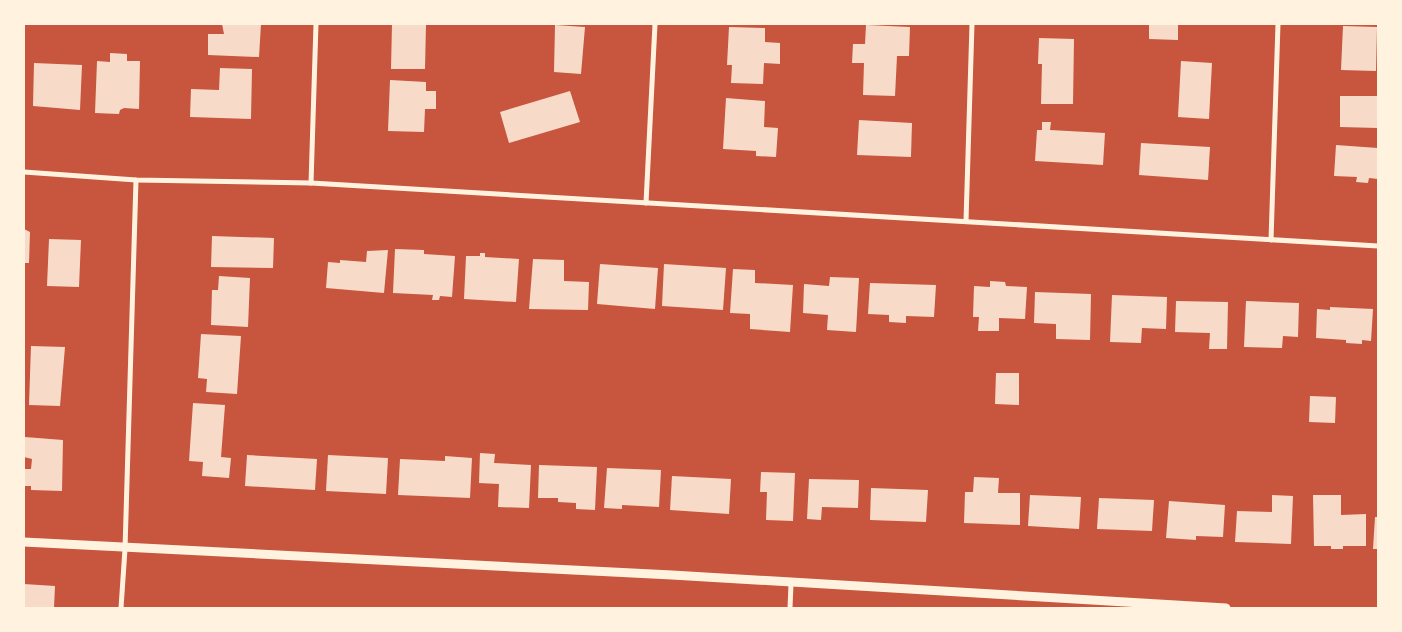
<svg xmlns="http://www.w3.org/2000/svg" width="1402" height="632" font-family="'Space Grotesk',sans-serif">
	<rect width="100%" height="100%" fill="#c8553d"/>
	<g fill="#f7dbc8">
		<polygon points="222,24 261,24 259,57 208,55 208,34 224,34"/>
		<polygon points="392,24 426,24 425,69 391,69"/>
		<polygon points="1149,24 1178,24 1178,40 1149,39"/>
		<polygon points="555,25 585,27 581,74 554,72"/>
		<polygon points="866,25 910,27 909,56 897,56 895,96 863,95 864,63 852,63 853,44 865,44"/>
		<polygon points="1343,26 1377,27 1376,71 1341,70"/>
		<polygon points="729,27 765,28 765,42 780,43 780,64 764,63 763,84 731,83 732,65 727,65"/>
		<polygon points="1039,38 1074,39 1073,104 1041,104 1042,64 1038,64"/>
		<polygon points="110,53 127,54 127,61 140,61 139,109 124,108 120,110 119,114 95,113 97,61 110,62"/>
		<polygon points="1181,61 1212,63 1209,119 1178,117"/>
		<polygon points="34,63 82,65 80,110 33,106"/>
		<polygon points="220,68 252,69 251,119 190,117 191,89 219,90"/>
		<polygon points="390,80 426,82 426,91 436,91 436,109 425,109 424,132 388,131"/>
		<polygon points="570,91 580,122 509,143 500,112"/>
		<polygon points="1340,96 1378,96 1378,128 1340,127"/>
		<polygon points="726,98 765,101 764,127 778,128 776,157 756,156 756,151 723,149"/>
		<polygon points="859,120 912,123 911,157 857,155"/>
		<polygon points="1042,122 1051,122 1050,130 1105,133 1103,165 1035,161 1037,130 1042,130"/>
		<polygon points="1141,143 1210,147 1208,180 1139,175"/>
		<polygon points="1336,145 1378,148 1378,179 1369,178 1368,183 1356,182 1357,177 1334,176"/>
		<polygon points="24,229 30,232 29,263 24,263"/>
		<polygon points="212,236 274,238 273,268 211,267"/>
		<polygon points="49,239 81,240 79,287 47,286"/>
		<polygon points="395,249 424,250 424,254 455,256 452,297 440,296 439,300 432,300 433,295 393,293"/>
		<polygon points="388,250 384,293 326,288 328,262 340,263 340,260 366,262 367,251"/>
		<polygon points="480,253 485,253 485,257 519,259 516,302 464,299 466,256 480,256"/>
		<polygon points="533,259 564,260 564,281 589,282 588,310 529,309"/>
		<polygon points="600,264 658,268 655,309 597,304"/>
		<polygon points="664,264 726,268 723,310 662,306"/>
		<polygon points="733,269 755,270 755,283 793,285 790,332 750,329 750,314 730,313"/>
		<polygon points="219,276 250,278 248,327 211,325 212,290 218,290"/>
		<polygon points="830,277 859,278 856,332 827,330 828,315 803,313 804,284 829,286"/>
		<polygon points="990,281 1005,282 1006,286 1027,287 1025,319 999,318 999,331 978,331 979,317 973,317 974,286 990,287"/>
		<polygon points="870,283 936,285 934,317 906,316 906,323 889,322 889,315 868,314"/>
		<polygon points="1035,292 1091,294 1090,340 1056,339 1056,324 1034,323"/>
		<polygon points="1112,295 1167,297 1166,329 1142,328 1141,343 1110,342"/>
		<polygon points="1176,301 1228,302 1227,349 1209,349 1210,333 1175,332"/>
		<polygon points="1246,301 1299,303 1298,337 1283,336 1282,348 1244,347"/>
		<polygon points="1330,307 1373,309 1371,341 1362,340 1362,344 1346,343 1346,340 1316,338 1317,309 1330,310"/>
		<polygon points="201,334 241,336 237,394 206,392 207,379 198,378"/>
		<polygon points="31,346 65,347 60,406 29,405"/>
		<polygon points="996,373 1019,373 1019,405 995,404"/>
		<polygon points="1310,396 1336,397 1335,423 1309,422"/>
		<polygon points="193,403 225,405 221,457 231,458 229,478 202,476 203,462 189,461"/>
		<polygon points="25,437 63,440 62,491 31,490 31,486 25,486 25,469 31,469 32,459 24,457"/>
		<polygon points="480,453 495,454 494,463 531,465 529,508 498,507 499,484 479,483"/>
		<polygon points="247,455 317,459 315,490 245,486"/>
		<polygon points="328,455 388,458 386,494 326,491"/>
		<polygon points="445,456 472,458 470,498 398,495 400,459 445,461"/>
		<polygon points="539,465 597,467 595,510 576,509 576,503 558,502 558,498 538,498"/>
		<polygon points="607,468 661,470 659,507 622,505 622,509 604,508"/>
		<polygon points="761,472 795,473 793,521 766,520 767,492 760,492"/>
		<polygon points="672,476 731,479 729,514 670,510"/>
		<polygon points="974,477 999,478 998,493 1020,493 1020,525 964,523 965,492 973,492"/>
		<polygon points="809,479 859,480 858,508 822,507 821,520 807,519"/>
		<polygon points="871,488 928,490 926,522 870,520"/>
		<polygon points="1030,495 1081,497 1079,529 1028,526"/>
		<polygon points="1272,495 1293,496 1291,544 1235,542 1237,511 1272,512"/>
		<polygon points="1313,495 1341,495 1341,515 1366,514 1366,546 1343,546 1343,549 1331,549 1331,546 1314,546"/>
		<polygon points="1099,498 1154,500 1152,531 1097,529"/>
		<polygon points="1169,501 1225,505 1223,537 1196,536 1196,540 1166,538"/>
		<polygon points="1375,517 1378,517 1378,549 1373,549"/>
		<polygon points="24,584 55,586 54,608 24,608"/>
	</g>
	<g fill="none" stroke-linecap="round" stroke-linejoin="round">
		<g stroke="#fff3e0" stroke-width="5">
			<polyline points="24,172 136,180 311,183 1378,246"/>
			<polyline points="311,183 316,24"/>
			<polyline points="646,203 655,24"/>
			<polyline points="966,221 972,24"/>
			<polyline points="1271,240 1278,24"/>
			<polyline points="121,608 125,549 136,180"/>
			<polyline points="790,608 791,584"/>
		</g>
		<polyline stroke="#fff3e0" stroke-width="9" points="24,542 672,575 1226,608"/>
	</g>
	<rect width="1402" height="632" fill="none" stroke="#fff3e0" stroke-width="50"/>
</svg>
